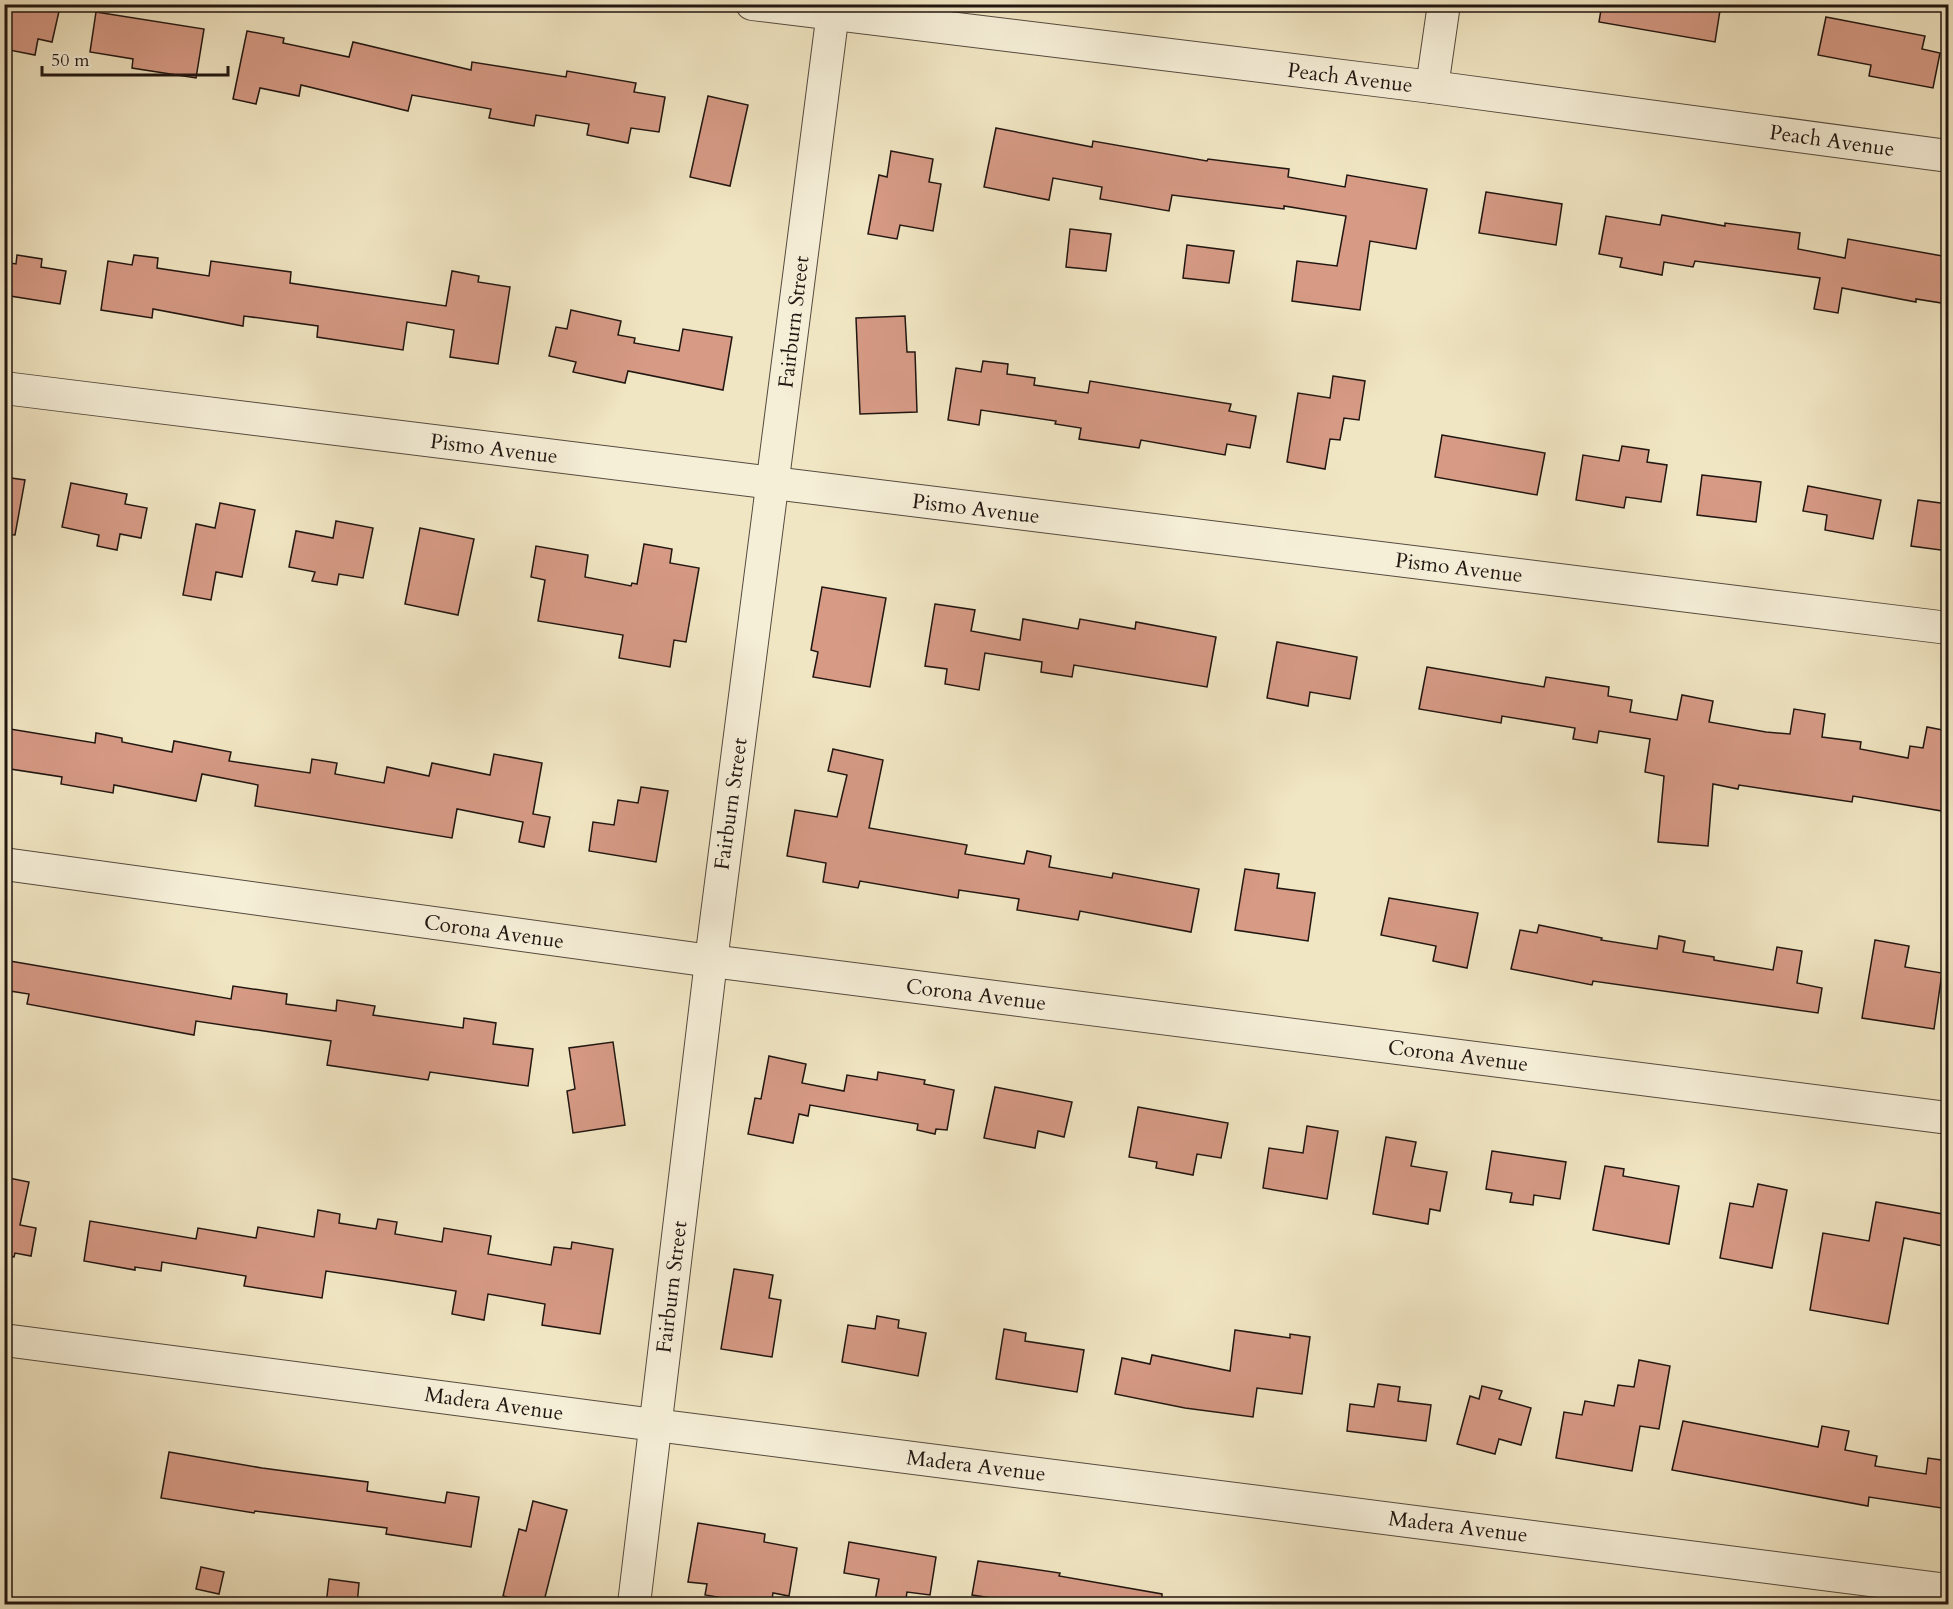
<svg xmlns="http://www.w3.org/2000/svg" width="1953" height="1609" font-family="Cardo,serif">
	<rect width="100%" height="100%" fill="#f1e6c3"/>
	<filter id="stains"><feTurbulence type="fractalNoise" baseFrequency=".00333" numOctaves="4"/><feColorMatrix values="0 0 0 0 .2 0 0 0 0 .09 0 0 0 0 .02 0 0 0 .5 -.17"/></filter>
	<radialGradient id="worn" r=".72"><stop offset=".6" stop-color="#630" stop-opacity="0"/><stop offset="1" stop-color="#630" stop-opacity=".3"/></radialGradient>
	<g fill="#d69a85" stroke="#211611" stroke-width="1.5">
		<polygon points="26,4 60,7 52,42 38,39 35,55 4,49 4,7 24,11"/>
		<polygon points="1602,4 1721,4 1715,42 1599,22"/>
		<polygon points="96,12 204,29 196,78 132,68 133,59 90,52"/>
		<polygon points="1826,17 1925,36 1922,49 1940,53 1933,88 1869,76 1871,65 1818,55"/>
		<polygon points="247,31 284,38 283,43 349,57 353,42 471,70 472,62 566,77 567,71 636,83 634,92 665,97 659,132 631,128 628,143 587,135 589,124 536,115 534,126 489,118 491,109 412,95 408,111 301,85 299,96 260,88 256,104 233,99"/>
		<polygon points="708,96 748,105 730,186 690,177"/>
		<polygon points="996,128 1092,147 1093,141 1207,161 1208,159 1289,169 1288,177 1345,187 1347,175 1427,189 1416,249 1370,241 1360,310 1292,301 1297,261 1337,266 1346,216 1284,206 1284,209 1172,195 1169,211 1100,199 1102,187 1053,178 1049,200 984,187"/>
		<polygon points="891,151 933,159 929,182 941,184 933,231 900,225 897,239 868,234 879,175 887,177"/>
		<polygon points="1486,192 1562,204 1556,245 1479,233"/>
		<polygon points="1662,215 1725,226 1725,223 1800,233 1798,249 1845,258 1848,239 1948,257 1948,304 1916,299 1916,302 1842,288 1838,313 1814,309 1820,278 1695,261 1693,267 1664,262 1662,275 1620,267 1622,258 1599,254 1606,216 1660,225"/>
		<polygon points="1070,229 1111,234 1106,271 1066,267"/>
		<polygon points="1187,245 1234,251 1229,283 1183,278"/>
		<polygon points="17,255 42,259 41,267 66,271 60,304 4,295 4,262 16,264"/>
		<polygon points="134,255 158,258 157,268 209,276 211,261 291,272 290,283 446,306 452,271 479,276 478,282 510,287 498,364 450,357 454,330 407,322 403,350 317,337 318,326 244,316 243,326 153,309 152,318 101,310 108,261 132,265"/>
		<polygon points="571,310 621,321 618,335 635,338 634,343 679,351 683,329 732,337 723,390 628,371 625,383 573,372 576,362 549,356 556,327 567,329"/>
		<polygon points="905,316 907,352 915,352 917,412 860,414 856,318"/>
		<polygon points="983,361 1008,364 1007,374 1035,378 1034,385 1088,393 1090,381 1231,404 1229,411 1256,416 1250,448 1227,444 1225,455 1141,440 1139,448 1079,439 1081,428 1055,424 1056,421 981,410 979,425 948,420 956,368 981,372"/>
		<polygon points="1333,376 1365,381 1359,420 1344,418 1340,440 1330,439 1325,469 1287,462 1298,393 1330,398"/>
		<polygon points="1442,435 1545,453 1537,495 1435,477"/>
		<polygon points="1622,446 1649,450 1647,462 1667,465 1661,502 1626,497 1624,508 1576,500 1583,455 1619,461"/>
		<polygon points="1702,475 1761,482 1756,522 1697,515"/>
		<polygon points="4,477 25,480 15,535 4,534"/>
		<polygon points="71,483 127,494 125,504 147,508 141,538 120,534 117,550 97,546 99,535 62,527"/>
		<polygon points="1808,486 1881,500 1873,539 1825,530 1827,515 1803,511"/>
		<polygon points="1918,500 1948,504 1948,551 1911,546"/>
		<polygon points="220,503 255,510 242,577 216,572 211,600 183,595 196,524 215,528"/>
		<polygon points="336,521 373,528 363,578 339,574 337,585 312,581 315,572 289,567 296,531 333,538"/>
		<polygon points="420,528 474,539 458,615 405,604"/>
		<polygon points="644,544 672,549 670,563 699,568 686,642 674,640 670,667 619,658 623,635 538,621 545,580 531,577 536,546 588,555 585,577 631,586 632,583 637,584"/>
		<polygon points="822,587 886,598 870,687 813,677 818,652 811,650"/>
		<polygon points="935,604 975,610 971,631 1020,640 1023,619 1078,629 1080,619 1135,629 1136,622 1216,637 1207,687 1074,665 1072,677 1041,672 1042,662 985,653 979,690 945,684 947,669 925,666"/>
		<polygon points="1277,642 1357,657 1350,699 1310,692 1308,706 1267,698"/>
		<polygon points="1427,667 1544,687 1546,677 1609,687 1608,696 1632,700 1630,712 1677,720 1682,695 1713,701 1709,722 1766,732 1790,734 1794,709 1825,714 1822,737 1861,742 1860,749 1908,758 1910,746 1923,748 1927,727 1948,731 1948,812 1853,796 1852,802 1739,785 1738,789 1713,784 1708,846 1658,842 1664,776 1645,772 1650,739 1599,731 1597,743 1573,739 1575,728 1502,716 1501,723 1419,709"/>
		<polygon points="4,728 95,743 96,733 122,738 122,742 172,752 174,741 231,752 229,761 310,773 312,759 337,763 335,774 384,783 387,767 429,776 432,763 490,775 494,754 542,763 533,814 550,817 544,847 519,842 523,822 457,809 452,838 255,806 258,785 202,774 196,801 114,785 113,793 61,784 62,777 4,768"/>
		<polygon points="833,749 883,760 869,828 967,845 965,854 1024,864 1027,851 1051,856 1049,867 1112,878 1113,873 1199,889 1191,932 1080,911 1078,920 1017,910 1019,899 959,890 958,898 860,881 858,888 823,882 826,863 787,856 795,810 837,817 847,775 828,771"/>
		<polygon points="641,787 668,791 656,862 589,851 593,822 614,825 618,800 638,803"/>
		<polygon points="1245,869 1279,874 1277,888 1315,893 1308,941 1235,930"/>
		<polygon points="1389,898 1478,913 1467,968 1433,961 1436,946 1381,935"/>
		<polygon points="1539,925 1602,938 1601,940 1657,949 1659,936 1685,941 1683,952 1714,957 1714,960 1773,970 1777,947 1802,951 1797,983 1822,988 1818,1013 1593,981 1592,985 1511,969 1520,930 1537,933"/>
		<polygon points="1875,940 1909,946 1905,967 1942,973 1934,1029 1862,1018"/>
		<polygon points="4,960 231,999 233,986 287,994 286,1004 336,1011 337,1000 375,1006 373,1015 463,1028 464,1018 496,1023 493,1044 533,1049 528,1086 430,1072 428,1080 327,1065 331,1041 196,1021 194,1035 27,1004 29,994 4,990"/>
		<polygon points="613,1042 625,1125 573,1133 567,1091 575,1089 569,1048"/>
		<polygon points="769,1056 806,1064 802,1083 844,1091 847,1075 877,1080 878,1072 925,1080 924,1084 954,1090 947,1130 936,1129 935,1134 917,1130 918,1124 810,1105 808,1116 799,1114 793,1143 748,1134 755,1098 761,1099"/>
		<polygon points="995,1087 1072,1102 1064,1137 1038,1131 1035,1148 984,1138"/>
		<polygon points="1138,1107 1228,1123 1221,1158 1197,1154 1193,1175 1156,1168 1157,1162 1129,1157"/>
		<polygon points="1307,1126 1338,1131 1327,1199 1263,1188 1269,1148 1303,1153"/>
		<polygon points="1386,1137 1416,1142 1411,1166 1447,1172 1440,1211 1430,1209 1428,1224 1373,1214"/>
		<polygon points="1492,1151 1566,1162 1560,1199 1534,1195 1533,1205 1510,1202 1512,1193 1486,1189"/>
		<polygon points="1605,1166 1624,1169 1623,1176 1679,1186 1669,1244 1593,1230"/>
		<polygon points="4,1177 29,1182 20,1225 36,1228 31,1256 15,1253 14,1257 4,1256"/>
		<polygon points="1758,1184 1787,1190 1772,1268 1720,1258 1730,1203 1753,1207"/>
		<polygon points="1876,1202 1948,1215 1948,1247 1904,1238 1888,1324 1810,1310 1823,1233 1869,1241"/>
		<polygon points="318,1210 340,1214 339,1223 376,1229 378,1219 397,1222 395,1234 442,1242 444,1228 491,1236 488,1254 551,1265 554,1247 571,1249 572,1242 613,1249 600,1334 542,1325 545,1304 488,1294 484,1320 452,1314 456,1291 387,1280 326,1271 322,1298 244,1286 246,1276 162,1262 161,1271 135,1267 135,1270 84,1261 90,1221 196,1239 198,1228 256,1238 258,1227 314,1237"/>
		<polygon points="734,1269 773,1275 769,1298 781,1300 772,1357 721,1349"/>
		<polygon points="877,1316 899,1320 898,1328 926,1333 918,1376 842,1362 848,1325 875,1329"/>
		<polygon points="1004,1329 1026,1333 1025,1341 1084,1350 1077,1392 996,1379"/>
		<polygon points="1235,1330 1290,1338 1290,1334 1310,1337 1302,1394 1257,1388 1253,1417 1185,1408 1115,1394 1122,1358 1150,1364 1152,1355 1230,1371"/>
		<polygon points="1639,1360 1670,1366 1659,1429 1640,1426 1632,1471 1556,1458 1564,1412 1582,1415 1585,1401 1614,1406 1618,1385 1634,1387"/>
		<polygon points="1378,1384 1400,1387 1398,1401 1431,1405 1426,1441 1347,1431 1350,1404 1374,1407"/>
		<polygon points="1482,1386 1502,1391 1499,1399 1531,1408 1521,1445 1499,1439 1495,1454 1457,1444 1470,1396 1479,1399"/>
		<polygon points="1683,1421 1818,1447 1822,1426 1849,1431 1845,1450 1877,1456 1875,1466 1926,1474 1928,1458 1948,1461 1948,1509 1869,1497 1868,1506 1672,1470"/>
		<polygon points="169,1452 262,1468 368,1482 367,1491 445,1503 447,1492 479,1497 471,1547 386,1534 387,1528 255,1511 254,1513 161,1498"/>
		<polygon points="533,1501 567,1510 543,1605 503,1596 519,1529 526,1531"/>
		<polygon points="698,1523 765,1534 764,1542 797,1548 789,1596 773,1593 771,1605 765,1605 705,1595 707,1584 688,1582"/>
		<polygon points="849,1542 936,1557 930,1595 907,1592 905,1605 875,1601 879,1579 844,1573"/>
		<polygon points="978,1561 1060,1573 1059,1576 1162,1594 1162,1605 1011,1605 1012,1601 972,1595"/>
		<polygon points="201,1567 224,1572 219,1594 196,1589"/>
		<polygon points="329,1579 359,1583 357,1605 326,1605"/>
	</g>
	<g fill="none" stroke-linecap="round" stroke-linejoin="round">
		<defs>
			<g id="minor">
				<polyline points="752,4 1432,87 1948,156"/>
				<polyline points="1432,87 1444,4"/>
				<polyline points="4,388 1948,628"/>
				<polyline points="4,864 711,961 1948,1118"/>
				<polyline points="4,1340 655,1425 1948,1590"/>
				<polyline points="634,1604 711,961 834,4"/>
			</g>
		</defs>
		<use href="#minor" stroke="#554a3e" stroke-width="34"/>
		<use href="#minor" stroke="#f6efd8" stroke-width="32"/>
	</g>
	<g text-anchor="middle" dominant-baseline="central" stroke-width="5" stroke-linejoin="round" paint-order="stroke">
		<g font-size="21" fill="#211611" stroke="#f6efd8">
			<text transform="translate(1350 78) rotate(7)">Peach Avenue</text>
			<text transform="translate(1832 141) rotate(8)">Peach Avenue</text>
			<text transform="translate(794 322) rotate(-83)">Fairburn Street</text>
			<text transform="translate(494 449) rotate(7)">Pismo Avenue</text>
			<text transform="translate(976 509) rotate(7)">Pismo Avenue</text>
			<text transform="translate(1459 568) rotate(7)">Pismo Avenue</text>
			<text transform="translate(731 804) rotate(-82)">Fairburn Street</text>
			<text transform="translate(494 932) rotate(8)">Corona Avenue</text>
			<text transform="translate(976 995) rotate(7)">Corona Avenue</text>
			<text transform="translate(1458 1056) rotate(7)">Corona Avenue</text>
			<text transform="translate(672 1287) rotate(-83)">Fairburn Street</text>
			<text transform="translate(494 1404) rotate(8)">Madera Avenue</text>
			<text transform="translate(976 1466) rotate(7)">Madera Avenue</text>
			<text transform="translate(1458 1527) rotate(7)">Madera Avenue</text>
		</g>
	</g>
	<rect width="1953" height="1609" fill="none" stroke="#f1e6c3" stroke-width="24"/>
	<rect x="6" y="6" width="1941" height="1597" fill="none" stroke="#211611" stroke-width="3"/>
	<rect x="12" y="12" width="1929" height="1585" fill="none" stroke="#211611" stroke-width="1.5"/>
	<path d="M42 66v9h186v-9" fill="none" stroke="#211611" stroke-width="3"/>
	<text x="51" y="66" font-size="18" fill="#211611" stroke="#f6efd8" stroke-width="4.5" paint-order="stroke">50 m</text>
	<rect width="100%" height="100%" filter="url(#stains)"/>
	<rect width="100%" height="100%" fill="url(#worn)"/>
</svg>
